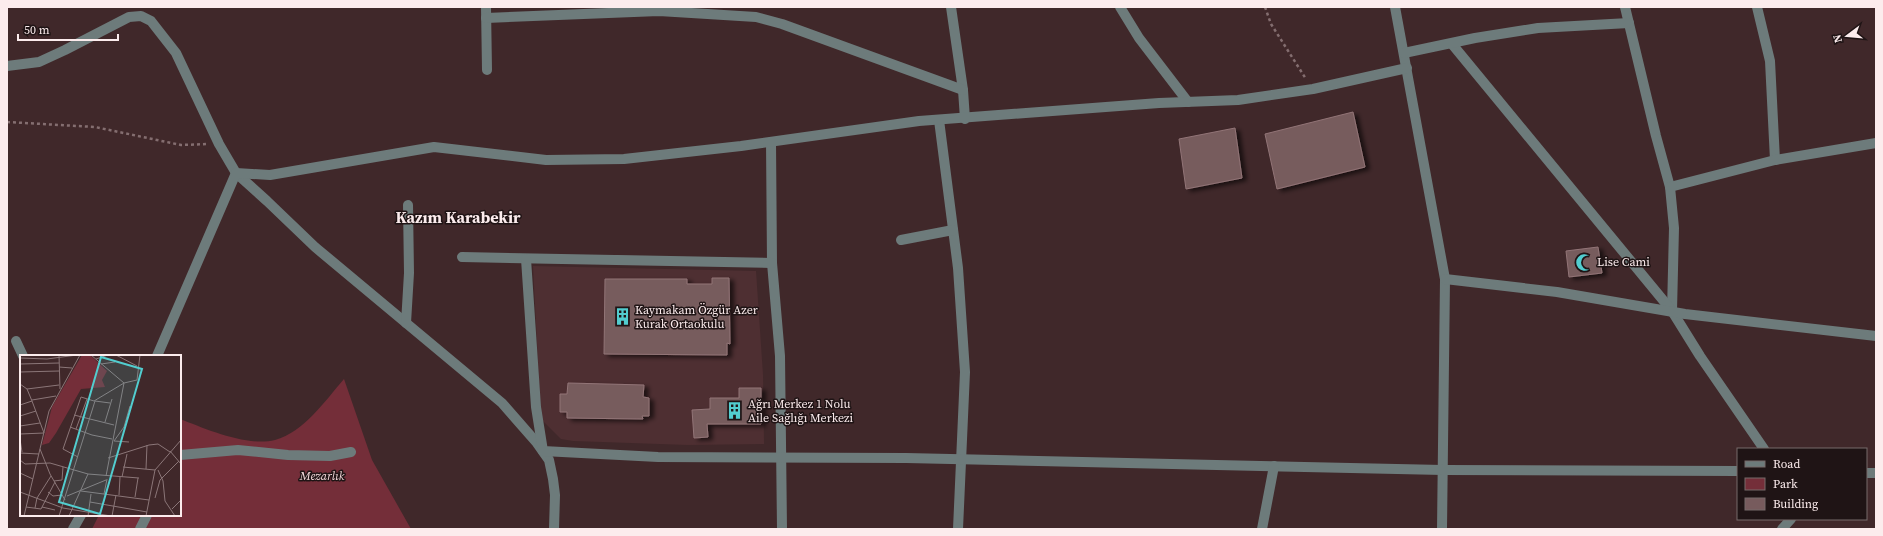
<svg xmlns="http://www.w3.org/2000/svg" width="1883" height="536" font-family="'Source Serif 4',serif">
	<defs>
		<filter id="shadow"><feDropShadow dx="4.5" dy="2.5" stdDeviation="2" flood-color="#0009"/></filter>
	</defs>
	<rect width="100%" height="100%" fill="#40282a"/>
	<polygon fill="#4e2f32" points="533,266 756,271 763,375 764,444 688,445 573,441 561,439 541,419"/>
	<path fill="#742e39" d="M344 379 372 460 411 529H92L99 515H180V419C206 429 247 447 275 440 304 432 325 401 344 379Z"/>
	<g fill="#775b5d" stroke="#927577" filter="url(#shadow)">
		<polygon points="1353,112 1365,167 1277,189 1265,134"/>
		<polygon points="1235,128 1242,178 1186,189 1179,139"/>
		<polygon points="1598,247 1602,273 1569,277 1566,251"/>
		<polygon points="712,278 729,278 730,344 727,343 727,355 604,354 605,279 687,279 687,284 712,284"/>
		<polygon points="568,383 644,385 643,397 649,398 649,416 642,416 643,419 567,418 567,412 560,412 560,394 567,394"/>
		<polygon points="739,388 761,388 761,424 707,424 708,437 694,438 692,410 710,409 710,398 739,398"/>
	</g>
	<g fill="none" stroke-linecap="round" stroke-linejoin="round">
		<g stroke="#846e70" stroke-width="2.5" stroke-dasharray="3 3" stroke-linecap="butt">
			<polyline points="1265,7 1271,24 1306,79"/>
			<polyline points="7,122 95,127 181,145 208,144"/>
		</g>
		<g stroke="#6d7b7b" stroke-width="10">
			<polyline points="486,7 487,70"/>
			<polyline points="951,7 963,90 965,119"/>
			<polyline points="1120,7 1139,38 1188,102"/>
			<polyline points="1395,7 1445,279 1442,529"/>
			<polyline points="1625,7 1656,136 1670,187 1674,228 1672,311"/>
			<polyline points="1757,7 1770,61 1775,160"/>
			<polyline points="486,18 659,11 756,17 782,24 963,90"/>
			<polyline points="1452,44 1672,311 1700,356 1764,449"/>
			<polyline points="1404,53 1475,38 1538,28 1629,23"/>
			<polyline points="7,66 39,62 65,50 129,17 141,16 151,21 176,53 219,144 236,173 267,201 315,247 502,403 537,443 549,460 553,479 555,495 554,529"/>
			<polyline points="939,120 958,268 965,372 958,529"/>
			<polyline points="771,142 772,263 780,356 782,529"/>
			<polyline points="1670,187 1775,160 1876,143"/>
			<polyline points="901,240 953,230"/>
			<polyline points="462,257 772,263"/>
			<polyline points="526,259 536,407 543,451 658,457 906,458 1443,470 1738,471"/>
			<polyline points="1445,279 1557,292 1685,314 1876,336"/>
			<polyline points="406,323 409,273 408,205"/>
			<polyline points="16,341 23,356"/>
			<polyline points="157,356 236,173 270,175 434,147 546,160 624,159 741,146 919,121 1159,103 1238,100 1313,89 1407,68"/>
			<polyline points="180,455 238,450 288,455 330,456 351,452"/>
			<polyline points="1866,473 1876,473"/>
			<polyline points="73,529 81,515"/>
			<polyline points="140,529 147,515"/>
			<polyline points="1262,529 1274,466"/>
			<polyline points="1782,529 1791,519"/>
		</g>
	</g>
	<defs>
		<symbol id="mosque-bare" viewBox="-9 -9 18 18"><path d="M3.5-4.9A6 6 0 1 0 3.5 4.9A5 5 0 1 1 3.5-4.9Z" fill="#52cdcf" stroke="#1f1415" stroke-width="2.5" paint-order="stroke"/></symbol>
		<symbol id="building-bare" viewBox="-9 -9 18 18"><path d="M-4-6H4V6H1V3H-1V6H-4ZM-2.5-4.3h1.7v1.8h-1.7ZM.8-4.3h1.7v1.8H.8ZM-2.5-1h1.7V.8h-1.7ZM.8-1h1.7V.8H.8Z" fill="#52cdcf" stroke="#1f1415" stroke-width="2.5" paint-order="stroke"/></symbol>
	</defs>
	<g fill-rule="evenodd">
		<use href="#mosque-bare" x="1572" y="250" width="25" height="25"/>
		<use href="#building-bare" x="610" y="304" width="25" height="25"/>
		<use href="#building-bare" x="722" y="398" width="25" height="25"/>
	</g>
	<g text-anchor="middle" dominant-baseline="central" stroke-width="3" stroke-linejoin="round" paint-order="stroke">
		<g font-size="12" fill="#fceced" stroke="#1f1415" text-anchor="start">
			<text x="1597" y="262">Lise Cami</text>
			<text x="635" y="310">Kaymakam Özgür Azer<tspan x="635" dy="14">Kurak Ortaokulu</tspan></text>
			<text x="748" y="404">Ağrı Merkez 1 Nolu<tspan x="748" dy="14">Aile Sağlığı Merkezi</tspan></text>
		</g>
		<g font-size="12" font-style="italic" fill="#f6dbdd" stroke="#1f1415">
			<text x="322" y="476">Mezarlık</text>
		</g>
		<g font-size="16" font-weight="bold" fill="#fceced" stroke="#1f1415">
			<text x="458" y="217">Kazım Karabekir</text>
		</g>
	</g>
	<g transform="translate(20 355)">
		<rect width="161" height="161" fill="#40282a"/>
		<path d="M62 0H70L87 16 82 25 85 32 61 34 36 78 29 88 22 90 32 52Z" fill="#742e39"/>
		<path fill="none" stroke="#8b7678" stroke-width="1" d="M39 0 40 34M71 0 104 28 86 121M96 0 117 11M0 3 27 4 57 0M76 4 88 0M0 9 39 8M81 9 95 7M39 12 52 13M0 17 39 16M0 29 7 34 12 46 24 78 0 79M7 34 39 30M12 45 36 41M0 50 12 46M54 60 94 70M0 61 16 56M85 67 92 44M0 71 20 68M50 72 72 80 92 84M56 74 67 44M0 84 2 97M94 86 104 72 110 51M94 86 109 87M20 94 30 119 45 145M150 96 161 109M0 98 19 99M58 102 43 94 61 42 74 46 104 28 117 25 120 0M88 103 129 90 138 89 150 97M0 105 5 109 30 108 68 119 119 123M103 112 135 115M126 114 127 90M138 115 143 126 145 146 155 161M0 118 13 124M102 122 107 99M34 126 42 125 43 112M61 136 129 145M0 137 43 153 91 161M28 137 33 141 42 140M84 139 87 124M99 140 100 122M47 141 86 125M115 142 118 123M135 143 140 125 159 106M70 147 127 157M6 152 21 154 35 127M22 152 35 155M15 153 17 143 31 121M152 154 161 145M4 161 29 56 60 0M39 161 75 46 90 48M49 161 68 119M68 161 71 139M92 161 96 140M126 161 135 115 161 85"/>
		<path fill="#52cdcf" fill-opacity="0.15" stroke="#52cdcf" stroke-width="2" d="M81 2 122 14 80 159 39 147Z"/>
		<rect width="161" height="161" fill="none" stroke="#fceced" stroke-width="2"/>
	</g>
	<rect width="1883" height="536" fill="none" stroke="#fceced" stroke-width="16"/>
	<rect x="1737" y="448" width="130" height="72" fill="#1f1415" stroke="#776a6b"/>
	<rect x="1745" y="461" width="20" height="6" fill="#6d7b7b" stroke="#776a6b"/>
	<text x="1773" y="468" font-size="12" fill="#fceced">Road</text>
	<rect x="1745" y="478" width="20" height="12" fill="#742e39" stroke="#776a6b"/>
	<text x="1773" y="488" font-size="12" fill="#fceced">Park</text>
	<rect x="1745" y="498" width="20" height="12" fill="#775b5d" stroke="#776a6b"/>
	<text x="1773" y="508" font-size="12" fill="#fceced">Building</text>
	<g transform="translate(1847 36) rotate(254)" stroke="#1f1415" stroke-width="3" paint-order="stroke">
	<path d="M0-3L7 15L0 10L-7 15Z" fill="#fceced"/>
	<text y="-6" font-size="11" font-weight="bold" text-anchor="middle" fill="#fceced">N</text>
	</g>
	<path d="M18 34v6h100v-6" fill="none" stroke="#fceced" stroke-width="2"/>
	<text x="24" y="34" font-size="12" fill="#fceced" stroke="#1f1415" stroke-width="3" paint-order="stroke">50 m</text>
</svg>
